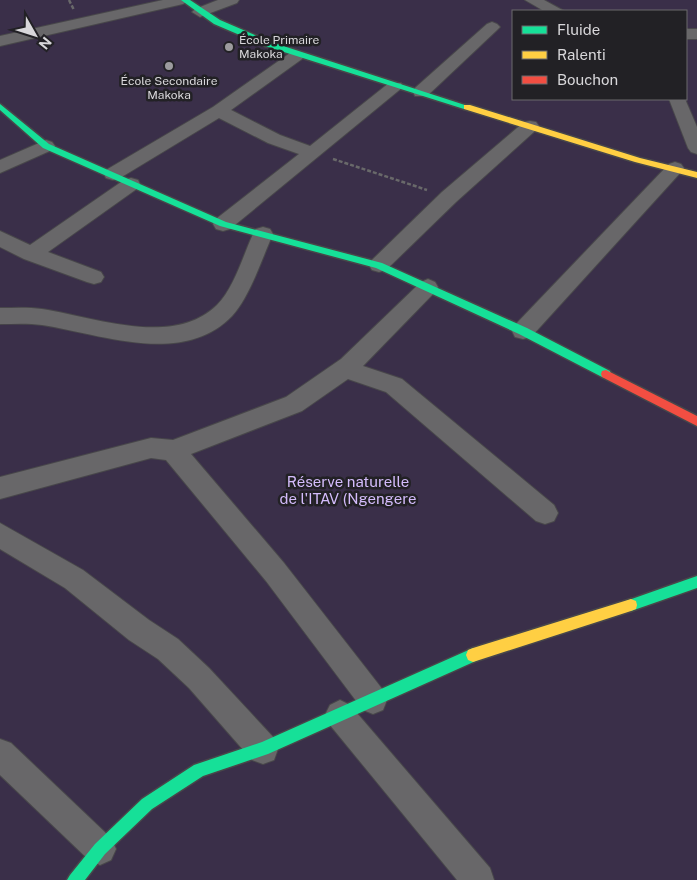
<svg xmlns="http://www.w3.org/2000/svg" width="697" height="880" font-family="'Public Sans',sans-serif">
	<rect width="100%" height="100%" fill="#2d2c2e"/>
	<path fill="#3a2f49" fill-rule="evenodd" d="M0 0H697V880H0ZM513 11H686V99H513Z"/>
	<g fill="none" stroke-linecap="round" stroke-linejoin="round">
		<defs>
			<g id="street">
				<polygon points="163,0 190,0 183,4 0,46 0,36"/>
				<polygon points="218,0 239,0 237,3 205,15 200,17 192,12 195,9"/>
				<polygon points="525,0 544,0 564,11 544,11"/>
				<polygon points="492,22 497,24 500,27 497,30 427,96 415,96 413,92 415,88 487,24"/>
				<rect x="686" y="29" width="11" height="10"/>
				<polygon points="296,51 304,56 302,59 231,110 280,135 310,146 389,83 401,83 403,87 230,229 223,231 216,229 213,224 216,219 299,154 268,143 219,118 120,178 113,180 106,178 104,174 106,170 213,107 290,53"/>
				<polygon points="669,99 685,99 697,127 697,154 691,152 688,148"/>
				<polygon points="530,121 536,122 539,126 536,130 456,202 386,270 379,272 372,270 369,265 372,260 442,192 524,122"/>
				<polygon points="46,140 52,142 55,146 52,150 0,173 0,160"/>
				<polygon points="675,162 681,164 684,168 681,172 531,337 523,339 515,337 512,331 515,325 669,164"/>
				<polygon points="131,178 138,180 140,184 138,188 48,252 101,272 104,277 101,282 94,284 87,282 24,259 0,247 0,231 30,245 124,180"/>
				<path d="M263 227 270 229 273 234C262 258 250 297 232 316 183 367 101 334 42 325 28 323 14 324 0 324V308C14 308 28 307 42 309 95 317 173 348 217 305 234 288 243 256 253 234L256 229Z"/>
				<polygon points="428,279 435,282 438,287 435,292 363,366 402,379 554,505 558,513 554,521 545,524 536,521 386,392 348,379 302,411 191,454 284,563 383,690 387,700 383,710 373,714 363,710 266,581 166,460 151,458 0,499 0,477 151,438 173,440 286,397 341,359 421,282"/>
				<polygon points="0,523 83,570 149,620 178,639 209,668 274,738 278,749 274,760 263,764 252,760 189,688 158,659 129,640 65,588 0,549"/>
				<polygon points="340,700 350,705 490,868 494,880 457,880 330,725 325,715 330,705"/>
				<polygon points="0,739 11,743 111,838 116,849 111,860 100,865 89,860 0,775"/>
			</g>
			<g id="fast">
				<polygon points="181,0 190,0 220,20 271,42 471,107 464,109 265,46 214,24"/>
				<polygon points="0,104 49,144 226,222 382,263 527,328 610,371 611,374 606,378 602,377 519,334 376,268 220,226 43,148 0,110"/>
				<polygon points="697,576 697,588 631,611 626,609 625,605 626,601"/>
				<polygon points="473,648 478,650 480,655 478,660 268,754 203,776 152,809 105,854 85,880 67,880 70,875 95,844 142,799 194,765 262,742"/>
			</g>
			<g id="slow">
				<polygon points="464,105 470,105 640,158 697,172 697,178 635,162 464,109"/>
				<polygon points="631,599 636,601 637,605 636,609 631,611 473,662 468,660 466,655 468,650 473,648"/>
			</g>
			<polygon id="jam" points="606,370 697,416 697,426 602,377 601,374 602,371"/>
		</defs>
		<use href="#street" stroke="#48474a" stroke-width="2"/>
		<use href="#fast" stroke="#48474a" stroke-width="3"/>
		<use href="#slow" stroke="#48474a" stroke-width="3"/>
		<use href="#jam" stroke="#48474a" stroke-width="3"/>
		<g stroke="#69696a" stroke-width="2.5" stroke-dasharray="4 2" stroke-linecap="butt">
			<polyline points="69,0 74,10"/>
			<polyline points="333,159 427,190"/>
		</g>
		<use href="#street" fill="#686769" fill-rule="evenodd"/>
		<use href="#fast" fill="#16e098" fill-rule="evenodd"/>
		<use href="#slow" fill="#ffcf43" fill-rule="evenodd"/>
		<use href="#jam" fill="#f24e42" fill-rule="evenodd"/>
	</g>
	<g fill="#9c9b9e" stroke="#222125" stroke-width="2">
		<circle cx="229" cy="47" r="5"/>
		<circle cx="169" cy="66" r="5"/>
	</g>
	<g text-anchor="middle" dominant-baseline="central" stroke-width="5" stroke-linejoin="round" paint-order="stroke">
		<g font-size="12" fill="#d8d7da" stroke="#222125" text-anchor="start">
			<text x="239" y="40">École Primaire<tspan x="239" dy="14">Makoka</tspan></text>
			<text x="169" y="81" text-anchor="middle">École Secondaire<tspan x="169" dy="14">Makoka</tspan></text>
		</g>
		<g font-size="15" fill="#d4bcfc" stroke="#222125">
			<text x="348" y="481">Réserve naturelle<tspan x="348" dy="17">de l'ITAV (Ngengere</tspan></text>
		</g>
	</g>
	<rect x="512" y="10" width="175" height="90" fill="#222125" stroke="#6b6a6d"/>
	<rect x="522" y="26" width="25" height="8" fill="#16e098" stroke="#6b6a6d"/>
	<text x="557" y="35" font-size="15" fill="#d8d7da">Fluide</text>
	<rect x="522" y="51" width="25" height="8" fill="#ffcf43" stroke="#6b6a6d"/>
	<text x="557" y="60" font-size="15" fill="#d8d7da">Ralenti</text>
	<rect x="522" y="76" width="25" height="8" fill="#f24e42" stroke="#6b6a6d"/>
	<text x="557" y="85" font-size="15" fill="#d8d7da">Bouchon</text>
	<g transform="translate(35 35) rotate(129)" stroke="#222125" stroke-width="4" paint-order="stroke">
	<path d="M0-4L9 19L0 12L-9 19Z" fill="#d8d7da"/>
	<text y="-8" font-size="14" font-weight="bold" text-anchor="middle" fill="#d8d7da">N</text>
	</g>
</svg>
